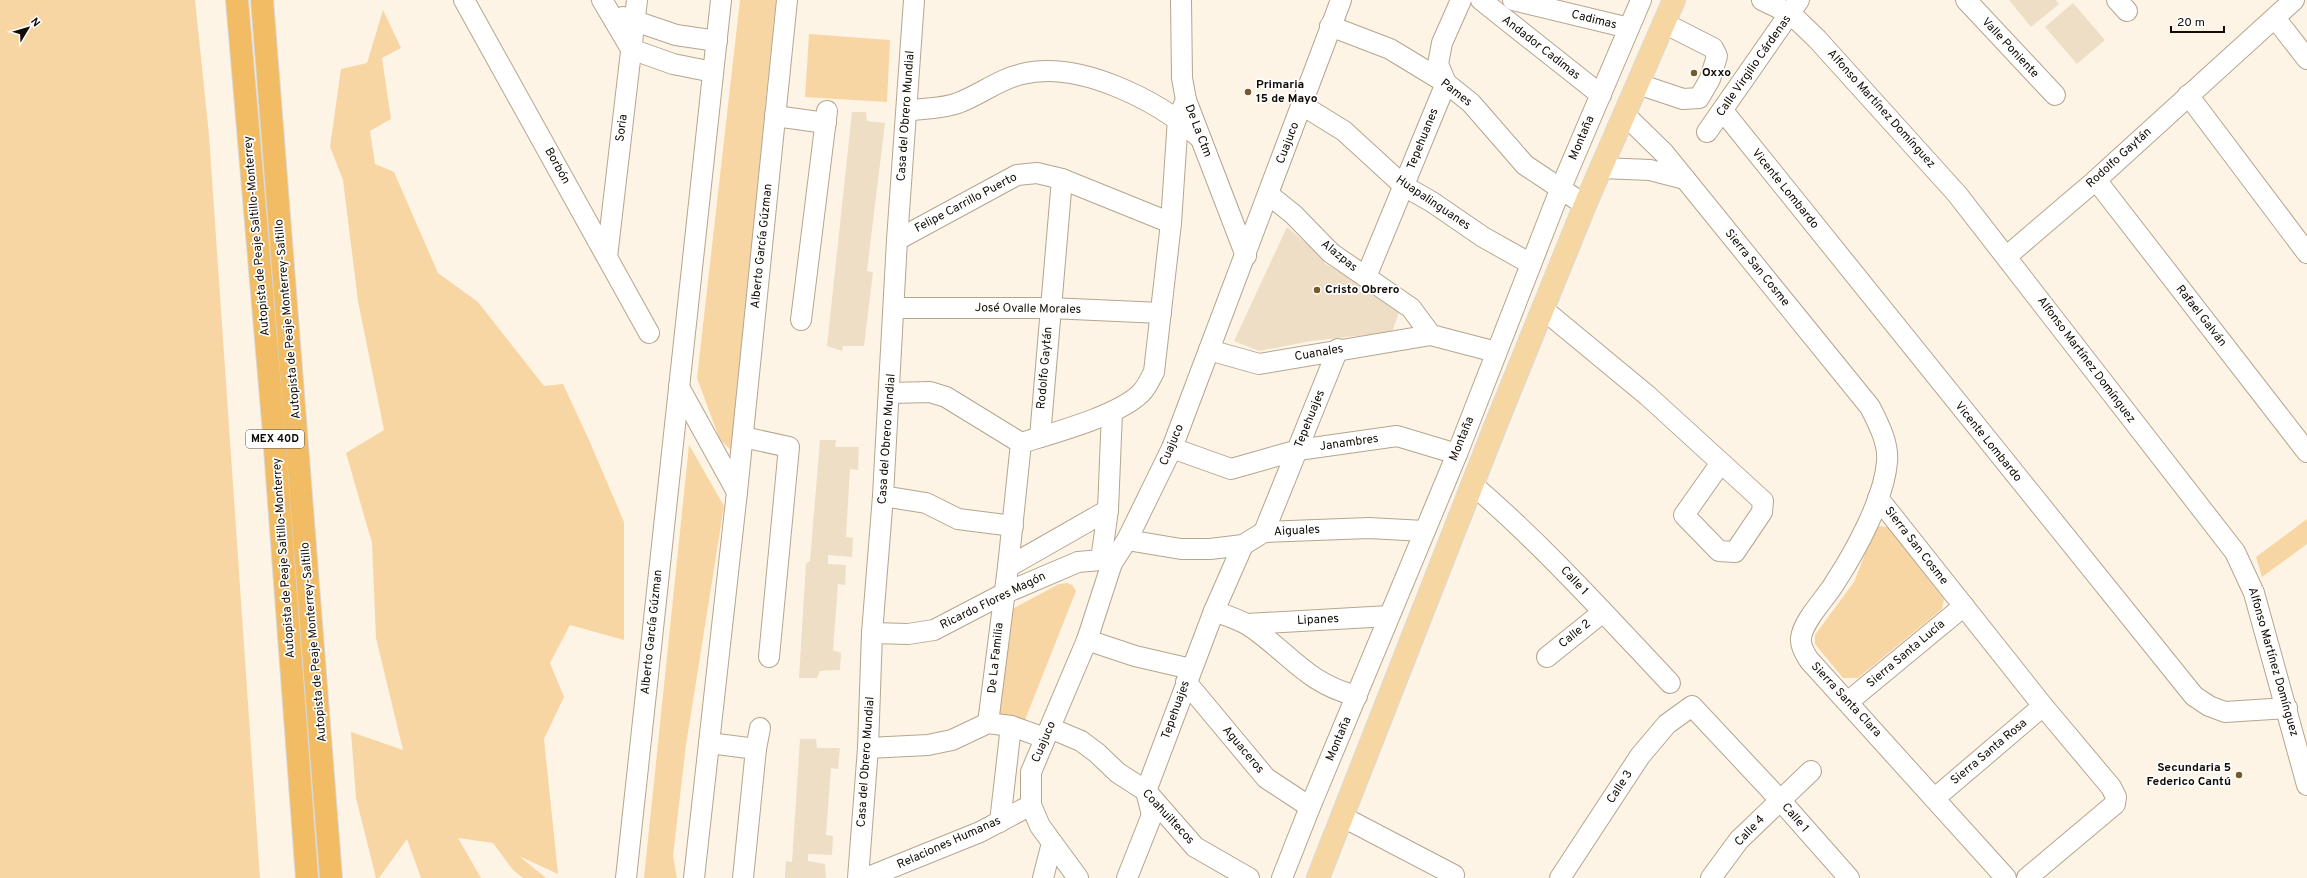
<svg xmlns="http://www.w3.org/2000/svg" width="2307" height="878" font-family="Overpass,sans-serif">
	<rect width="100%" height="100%" fill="#fef4e5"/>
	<g fill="#f7d6a4">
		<polygon points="0,0 195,0 209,135 260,878 0,878"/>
		<polygon points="740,0 776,0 731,450 720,440 697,378"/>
		<polygon points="383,10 401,48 382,58 391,119 370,131 375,164 394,172 438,273 478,302 544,386 563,384 589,440 624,522 624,640 570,625 550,663 564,697 544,739 558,874 519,856 546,878 523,878 513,870 493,843 458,838 481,878 421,878 407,839 379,878 376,878 356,798 351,732 403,750 376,638 372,543 346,453 384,430 358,301 343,180 330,147 341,69 367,63"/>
		<polygon points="809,34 890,40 887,102 805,97"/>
		<polygon points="689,445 724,506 686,745 673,856 677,878 644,878"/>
		<polygon points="2307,519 2307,544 2262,577 2256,557"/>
		<polygon points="1876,526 1888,527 1944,599 1942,609 1858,678 1843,678 1815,644 1815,635 1854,582"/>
		<polygon points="1067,583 1072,585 1076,591 1023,725 995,713 1005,613 1059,584"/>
	</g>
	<g fill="#eedec6">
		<polygon points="2009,0 2056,0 2059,4 2031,27"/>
		<polygon points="2073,3 2105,40 2077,64 2045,27"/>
		<polygon points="852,112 866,112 867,121 885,123 867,271 873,272 864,346 843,346 842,351 827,346"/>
		<polygon points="1287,227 1323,258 1324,263 1342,273 1347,271 1401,307 1392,332 1311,341 1259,351 1234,341"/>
		<polygon points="820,440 836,440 835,447 859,447 858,470 850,469 846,537 853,538 852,557 828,555 828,564 846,565 845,585 838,584 833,650 841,653 840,670 820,671 817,678 799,678 806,563 810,561"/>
		<polygon points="800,739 816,739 817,748 840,748 838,769 831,768 826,835 833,836 832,855 808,854 808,861 825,864 826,878 785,878 786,861 792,862"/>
	</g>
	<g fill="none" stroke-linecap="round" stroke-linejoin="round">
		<defs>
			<g id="minor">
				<polyline points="464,0 649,333"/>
				<polyline points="602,0 631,49 673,64 713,72"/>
				<polyline points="1181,0 1182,78 1186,100 1246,256"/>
				<polyline points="1481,0 1601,95"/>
				<polyline points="1513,0 1629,28"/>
				<polyline points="1762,0 1791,14 1817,39 1957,194 2235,552 2254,593 2307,785"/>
				<polyline points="1966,0 2055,95"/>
				<polyline points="2117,0 2127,11"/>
				<polyline points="623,17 676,35 717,41"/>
				<polyline points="2275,18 2307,59"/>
				<polyline points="1330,26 1390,49 1446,83 1471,103 1525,165 1585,205"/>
				<polyline points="1638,84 1683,99 1699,98 1710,79 1717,56 1713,48 1664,23"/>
				<polyline points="2188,95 2307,253"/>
				<polyline points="1302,105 1344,131 1404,186 1432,202 1483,237 1531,264"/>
				<path d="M907 111C923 108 943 109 958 103 980 95 999 79 1022 74 1079 60 1157 100 1199 137"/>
				<polyline points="1723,111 2194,696 2209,706 2225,712 2287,708"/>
				<path d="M1625 115 1664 153 1870 407C1878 423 1889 443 1887 462 1884 499 1856 550 1836 581 1827 597 1803 620 1801 638 1800 646 1805 654 1809 660L2006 878"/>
				<polyline points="775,116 826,123"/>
				<polyline points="1707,132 1799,0"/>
				<polyline points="1602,168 1650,170 1685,179"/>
				<polyline points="2096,180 2307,452"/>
				<polyline points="1268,194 1293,214 1331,253 1411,308 1431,335 1496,352"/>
				<polyline points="897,240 1017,175 1037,173 1062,179 1171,223"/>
				<polyline points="2007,256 2096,180 2294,0"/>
				<polyline points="607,257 637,0"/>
				<polyline points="1366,277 1446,83 1438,64 1442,43 1461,0"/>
				<polyline points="894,308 1050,308 1161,313"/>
				<polyline points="1544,310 1648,396 1763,501 1762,512 1735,552 1719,551 1684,515 1720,464"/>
				<polyline points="801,320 827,111"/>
				<polyline points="1209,350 1259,364 1431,335"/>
				<polyline points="679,387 737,492"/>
				<path d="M890 393 930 392 946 397 1021 443C1053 433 1118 416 1141 393 1147 387 1150 379 1154 372L1171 223 1178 118 1186 100"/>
				<polyline points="743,437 789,447 769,657"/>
				<polyline points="1040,437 1062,179"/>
				<polyline points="1172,448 1231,469 1298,450 1397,436 1457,454"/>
				<path d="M1472 484C1543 545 1606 615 1670 683"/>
				<polyline points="883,496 926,503 958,519 1013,526"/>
				<polyline points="1878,498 2043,706 2111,787 2116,797 2115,804 2027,878"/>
				<polyline points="1264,532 1338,349"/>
				<polyline points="1127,540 1181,549 1210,549 1243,545 1264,532 1369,528 1424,531"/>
				<polyline points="1101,560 1108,510 1112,412"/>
				<polyline points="1008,567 1108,510"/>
				<path d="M1214 611C1225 615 1238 619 1248 625 1289 652 1305 683 1357 696"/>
				<polyline points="1247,624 1389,616"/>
				<polyline points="872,633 908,634 934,630 1003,594 1078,562 1101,560 1112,563"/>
				<polyline points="1087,640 1135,656 1191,669"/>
				<polyline points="1547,657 1603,612"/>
				<polyline points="1186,682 1266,778 1310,807"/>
				<polyline points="1849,701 1964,606"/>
				<polyline points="988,723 1008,567 1021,443"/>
				<polyline points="1050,728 1081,741 1097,753 1118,773 1146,791 1195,847 1249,878"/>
				<polyline points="709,743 756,749 743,878"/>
				<polyline points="868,748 928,745 952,740 988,723 1011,726 1045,738"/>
				<polyline points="756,749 760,728"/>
				<polyline points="1935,798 2043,706"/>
				<polyline points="1343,817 1454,875"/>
				<polyline points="1000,822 1011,726"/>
				<polyline points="626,878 721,0"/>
				<polyline points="694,878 737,492 787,0"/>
				<polyline points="858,878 868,748 872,633 883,496 897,240 914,0"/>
				<polyline points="866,878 980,832 1031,805"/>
				<polyline points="1043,878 1052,843"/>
				<polyline points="1078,878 1040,826 1031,805 1031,772 1087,640 1112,563 1127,540 1172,448 1341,0"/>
				<polyline points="1127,878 1152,815 1146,791 1214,611 1243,545"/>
				<polyline points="1282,878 1310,807 1457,454 1560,190 1641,0"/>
				<polyline points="1560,878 1640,756 1667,724 1692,706 1781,801 1849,878"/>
				<polyline points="1711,878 1739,840 1811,771"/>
			</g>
			<polyline id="major" points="1318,878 1495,427 1585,205 1674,0"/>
			<g id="highway">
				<polyline points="237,0 273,421 307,878"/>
				<polyline points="262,0 331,878"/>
			</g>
		</defs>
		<use href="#minor" stroke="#b4a58e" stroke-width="22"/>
		<use href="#major" stroke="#d9d8d7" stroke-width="24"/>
		<use href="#highway" stroke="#d9d8d7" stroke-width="24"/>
		<use href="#minor" stroke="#fff" stroke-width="20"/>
		<use href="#major" stroke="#f7d7a1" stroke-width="22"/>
		<use href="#highway" stroke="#f1bc63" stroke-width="22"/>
	</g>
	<g fill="#755a2c" stroke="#fff" stroke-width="1.5">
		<circle cx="1694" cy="73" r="4"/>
		<circle cx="1248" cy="92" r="4"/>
		<circle cx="1317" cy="290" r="4"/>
		<circle cx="2239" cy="775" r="4"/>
	</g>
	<g text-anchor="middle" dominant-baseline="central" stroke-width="3.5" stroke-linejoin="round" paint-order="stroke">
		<rect fill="#fff" stroke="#585550" stroke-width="1" x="246" y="430" width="58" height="18" rx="3"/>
		<g font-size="11" font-weight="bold" fill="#110c05">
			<text x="275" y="439">MEX 40D</text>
		</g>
		<g font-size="12" fill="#110c05" stroke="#fff">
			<text transform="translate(1594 20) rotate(14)">Cadimas</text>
			<text transform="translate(1541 48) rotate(38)">Andador Cadimas</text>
			<text transform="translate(2010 48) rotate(47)">Valle Poniente</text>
			<text transform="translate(1754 66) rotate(-55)">Calle Virgilio Cárdenas</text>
			<text transform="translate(1456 93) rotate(38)">Pames</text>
			<text transform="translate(1881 109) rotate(48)">Alfonso Martínez Domínguez</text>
			<text transform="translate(906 116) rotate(-86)">Casa del Obrero Mundial</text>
			<text transform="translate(622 128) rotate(-83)">Soria</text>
			<text transform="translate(1198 131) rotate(69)">De La Ctm</text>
			<text transform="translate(1582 138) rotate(-67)">Montaña</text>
			<text transform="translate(1423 139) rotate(-68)">Tepehuanes</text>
			<text transform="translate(1288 143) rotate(-69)">Cuajuco</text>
			<text transform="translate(2119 158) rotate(-42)">Rodolfo Gaytán</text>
			<text transform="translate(557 166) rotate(61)">Borbón</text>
			<text transform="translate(1785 189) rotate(51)">Vicente Lombardo</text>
			<text transform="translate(966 203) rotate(-28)">Felipe Carrillo Puerto</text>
			<text transform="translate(1433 203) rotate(34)">Huapalinguanes</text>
			<text transform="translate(257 236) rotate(-95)">Autopista de Peaje Saltillo-Monterrey</text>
			<text transform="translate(762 246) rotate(-84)">Alberto García Gúzman</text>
			<text transform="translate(1339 256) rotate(39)">Alazpas</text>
			<text transform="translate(1757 268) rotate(51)">Sierra San Cosme</text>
			<text transform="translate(1028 309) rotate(1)">José Ovalle Morales</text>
			<text transform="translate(2201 316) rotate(52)">Rafael Galván</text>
			<text transform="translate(288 319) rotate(-95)">Autopista de Peaje Monterrey-Saltillo</text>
			<text transform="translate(1319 353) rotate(-10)">Cuanales</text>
			<text transform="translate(2086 360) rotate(53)">Alfonso Martínez Domínguez</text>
			<text transform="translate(1045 368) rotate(-85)">Rodolfo Gaytán</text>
			<text transform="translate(1310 419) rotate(-68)">Tepehuajes</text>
			<text transform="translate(887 439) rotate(-86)">Casa del Obrero Mundial</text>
			<text transform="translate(1462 439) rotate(-68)">Montaña</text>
			<text transform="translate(1988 442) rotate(51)">Vicente Lombardo</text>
			<text transform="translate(1349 443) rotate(-8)">Janambres</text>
			<text transform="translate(1172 445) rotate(-67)">Cuajuco</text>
			<text transform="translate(1297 531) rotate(-3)">Aiguales</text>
			<text transform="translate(1916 546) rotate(52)">Sierra San Cosme</text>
			<text transform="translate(284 558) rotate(-94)">Autopista de Peaje Saltillo-Monterrey</text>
			<text transform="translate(1574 581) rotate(47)">Calle 1</text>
			<text transform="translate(993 601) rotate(-26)">Ricardo Flores Magón</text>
			<text transform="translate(1318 620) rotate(-3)">Lipanes</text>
			<text transform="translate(652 632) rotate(-84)">Alberto García Gúzman</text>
			<text transform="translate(1575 634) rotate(-39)">Calle 2</text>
			<text transform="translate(314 642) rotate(-95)">Autopista de Peaje Monterrey-Saltillo</text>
			<text transform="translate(1906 654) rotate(-40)">Sierra Santa Lucía</text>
			<text transform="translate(996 658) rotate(-84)">De La Familia</text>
			<text transform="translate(2273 662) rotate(74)">Alfonso Martínez Domínguez</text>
			<text transform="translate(1846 700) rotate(47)">Sierra Santa Clara</text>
			<text transform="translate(1176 710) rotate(-70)">Tepehuajes</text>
			<text transform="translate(1339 739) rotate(-67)">Montaña</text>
			<text transform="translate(1044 742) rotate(-67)">Cuajuco</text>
			<text transform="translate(1243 750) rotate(50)">Aguaceros</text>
			<text transform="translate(1989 752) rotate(-40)">Sierra Santa Rosa</text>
			<text transform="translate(866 762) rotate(-86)">Casa del Obrero Mundial</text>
			<text transform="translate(1620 787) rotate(-57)">Calle 3</text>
			<text transform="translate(1168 817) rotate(47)">Coahuiltecos</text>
			<text transform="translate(1795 818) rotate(49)">Calle 1</text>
			<text transform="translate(1750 831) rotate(-46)">Calle 4</text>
			<text transform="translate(949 843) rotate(-24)">Relaciones Humanas</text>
		</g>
		<g font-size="12" font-weight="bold" fill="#110c05" stroke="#fff" text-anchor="start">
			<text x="1702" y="73">Oxxo</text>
			<text x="1256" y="85">Primaria<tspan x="1256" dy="14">15 de Mayo</tspan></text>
			<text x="1325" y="290">Cristo Obrero</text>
			<text x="2231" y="768" text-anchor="end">Secundaria 5<tspan x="2231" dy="14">Federico Cantú</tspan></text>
		</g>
	</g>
	<g transform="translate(28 28) rotate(52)" stroke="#ffffff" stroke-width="3" paint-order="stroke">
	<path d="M0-3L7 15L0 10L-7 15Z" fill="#110c05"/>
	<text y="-6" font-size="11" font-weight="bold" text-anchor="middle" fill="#110c05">N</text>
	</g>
	<path d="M2171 26v6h53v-6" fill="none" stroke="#110c05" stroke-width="2"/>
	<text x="2177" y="26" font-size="12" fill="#110c05" stroke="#ffffff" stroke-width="3" paint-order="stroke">20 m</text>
</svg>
